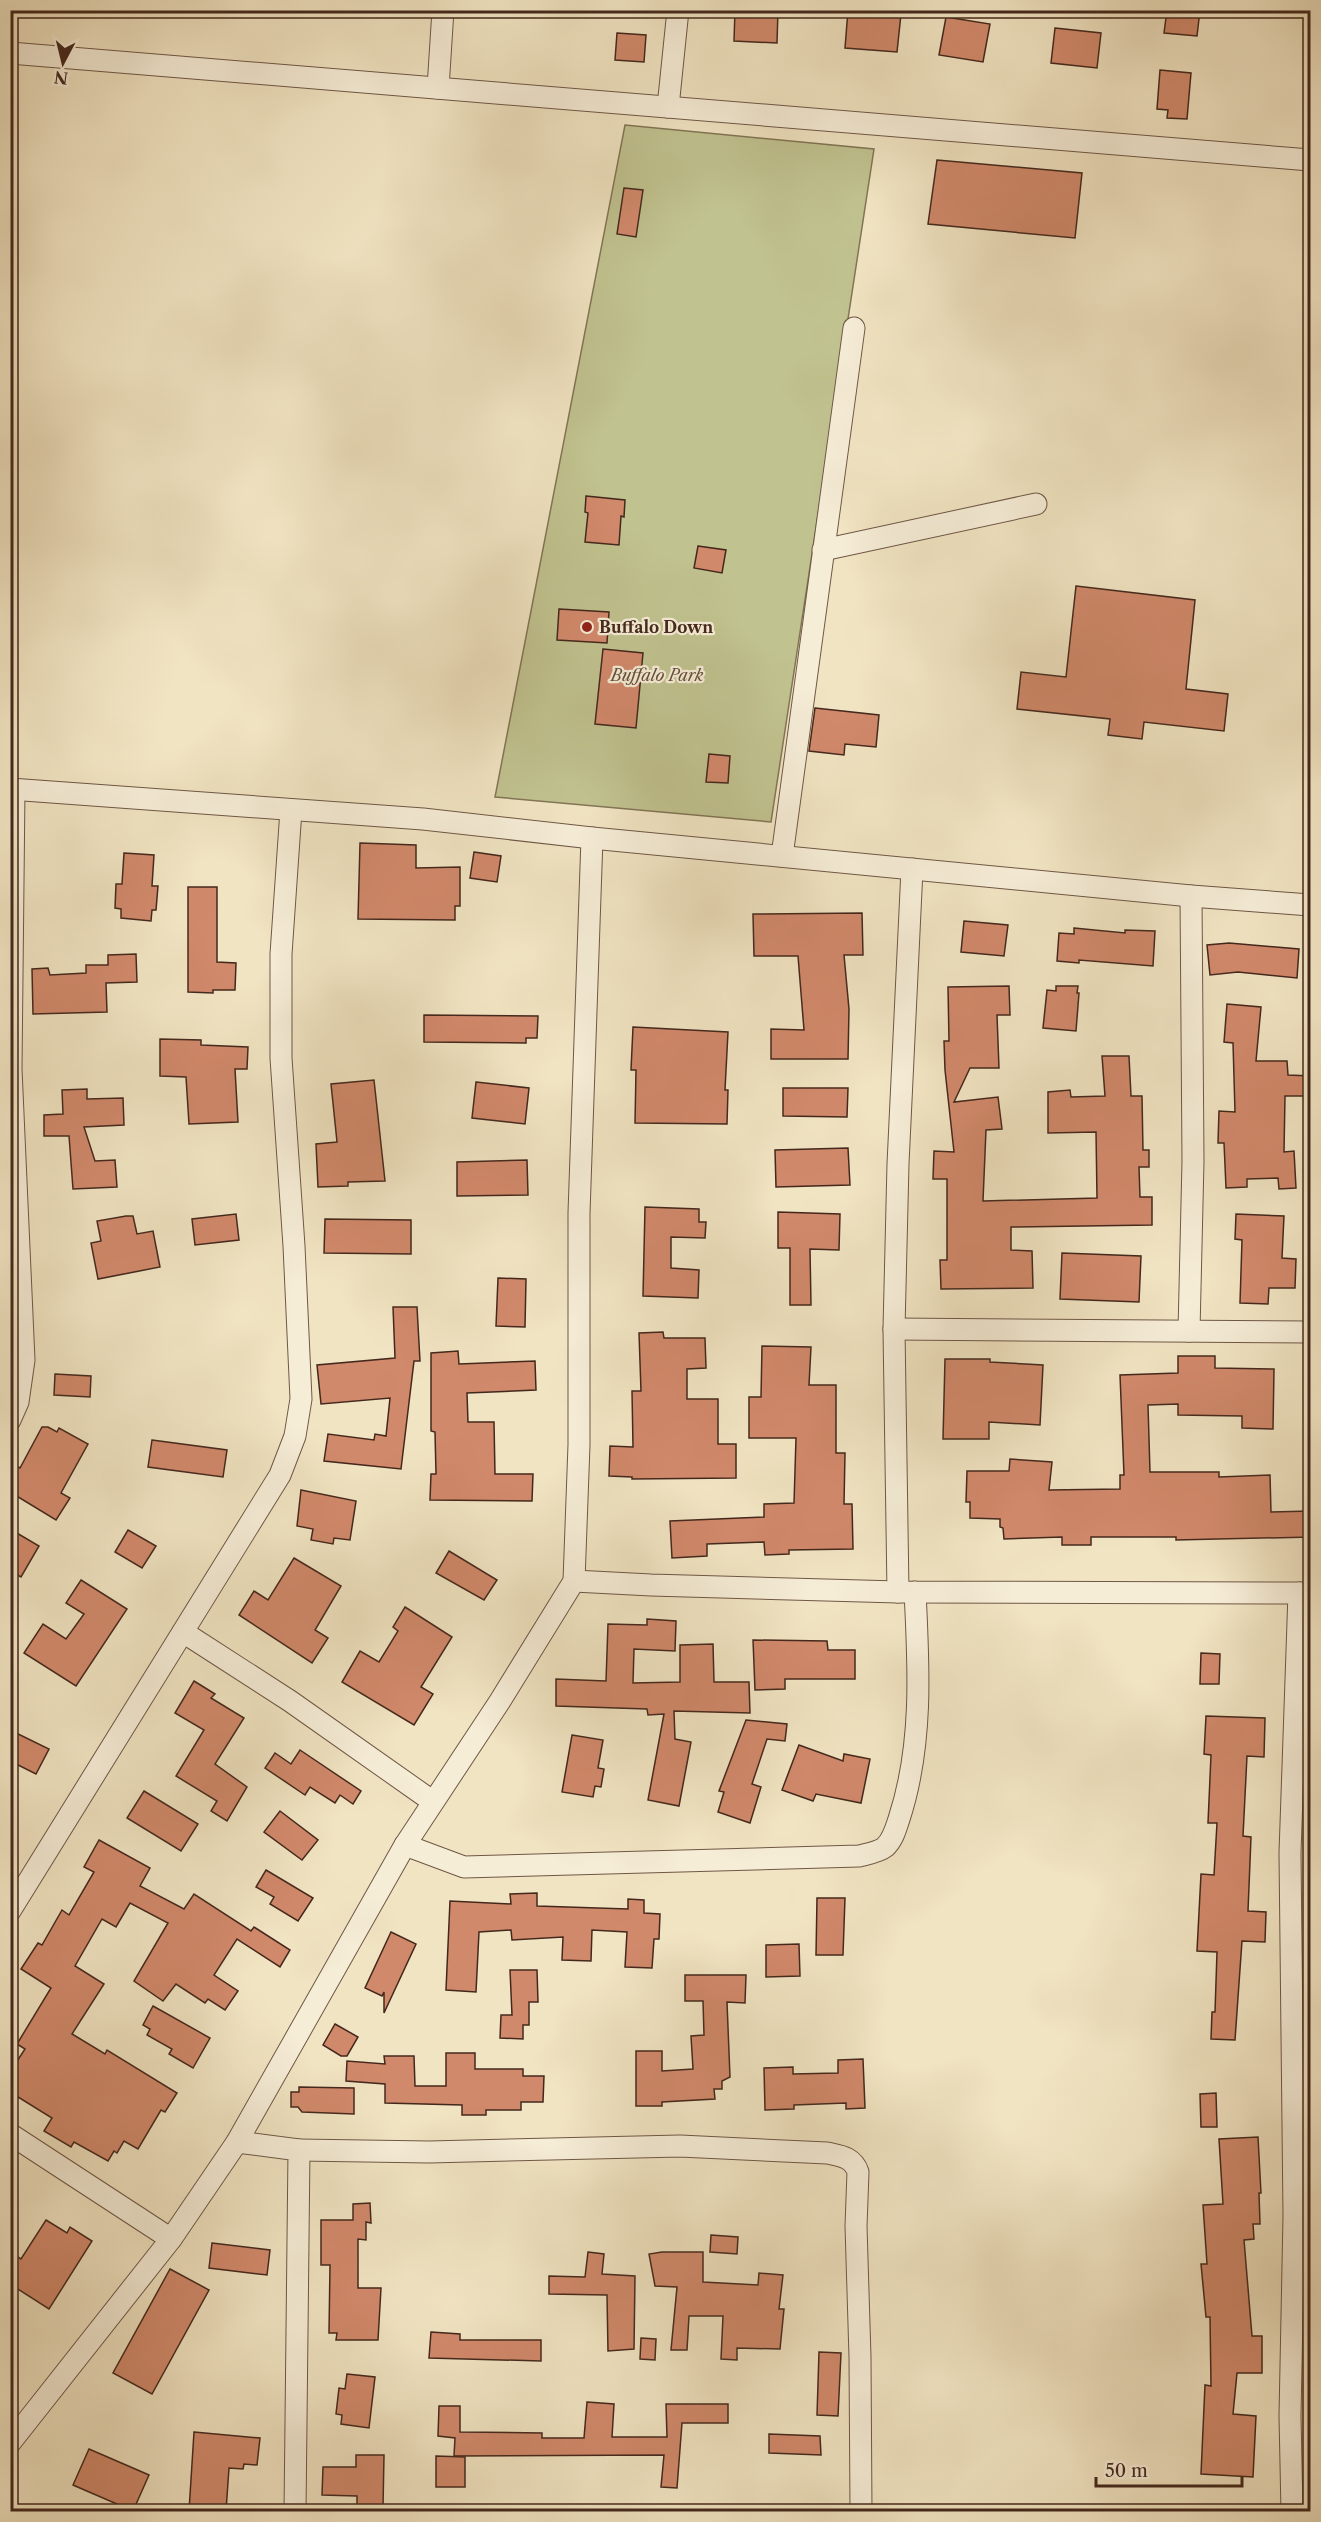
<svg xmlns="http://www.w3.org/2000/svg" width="1321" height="2522" font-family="'Libre Caslon Text',serif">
	<rect width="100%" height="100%" fill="#f1e4c2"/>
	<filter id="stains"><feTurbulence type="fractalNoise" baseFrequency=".00333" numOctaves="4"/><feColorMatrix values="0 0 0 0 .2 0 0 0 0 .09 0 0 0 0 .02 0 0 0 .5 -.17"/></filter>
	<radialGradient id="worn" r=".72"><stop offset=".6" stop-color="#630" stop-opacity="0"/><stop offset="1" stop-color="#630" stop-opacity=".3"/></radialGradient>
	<polygon fill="#c0c28f" stroke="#827556" stroke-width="1.5" points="625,125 874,149 771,822 495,797"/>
	<g fill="#d1896b" stroke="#44281d" stroke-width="1.5">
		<polygon points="735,10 778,10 777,43 734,41"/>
		<polygon points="848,10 901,14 897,52 845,48"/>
		<polygon points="1167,10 1200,10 1197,36 1164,33"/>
		<polygon points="946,17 990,24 983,62 939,55"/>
		<polygon points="1055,28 1101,33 1097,68 1051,63"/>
		<polygon points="617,33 646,35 644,62 615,60"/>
		<polygon points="1160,70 1191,73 1187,119 1167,118 1168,110 1157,109"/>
		<polygon points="937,160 1082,173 1075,238 928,224"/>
		<polygon points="624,188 643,190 636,237 617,234"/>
		<polygon points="586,496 625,500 624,517 621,516 619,545 585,542 588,513 585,512"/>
		<polygon points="698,546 726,550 722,573 694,568"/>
		<polygon points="1076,586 1195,600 1186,689 1228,694 1224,731 1144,722 1142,739 1108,735 1110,719 1017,709 1021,672 1066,677"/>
		<polygon points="559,609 609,612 607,643 557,640"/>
		<polygon points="603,649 643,653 636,728 595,724"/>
		<polygon points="815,708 879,715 876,747 845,744 844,755 809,751"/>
		<polygon points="709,754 730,756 728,783 706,782"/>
		<polygon points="360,843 416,845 416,868 460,867 460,906 455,906 455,920 358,919"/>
		<polygon points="474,852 501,856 497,882 470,878"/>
		<polygon points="124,853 154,855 152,886 158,886 156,910 152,910 151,921 121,918 121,909 115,908 116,884 122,884"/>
		<polygon points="188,887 217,887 217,962 236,963 235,990 213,990 213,993 188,992"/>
		<polygon points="862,913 863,955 844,955 849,1009 848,1059 771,1059 771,1029 804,1030 798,956 754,956 753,914"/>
		<polygon points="964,921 1008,925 1004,956 961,952"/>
		<polygon points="1074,928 1125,933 1125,930 1155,931 1153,966 1079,960 1079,963 1057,961 1059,933 1074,934"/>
		<polygon points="1229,943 1299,949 1297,978 1238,972 1210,975 1207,945"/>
		<polygon points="136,954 137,982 106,983 107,1012 33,1014 32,969 48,968 50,975 86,973 86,965 108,965 108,955"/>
		<polygon points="1009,986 1010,1015 997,1015 999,1068 970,1068 954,1102 998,1097 1002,1129 986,1130 983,1201 1097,1198 1096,1132 1048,1133 1048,1092 1070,1090 1071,1097 1105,1096 1102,1056 1129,1056 1131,1096 1142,1096 1143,1150 1149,1150 1149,1167 1139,1167 1140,1197 1152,1197 1152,1225 1011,1227 1011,1250 1032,1251 1033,1288 941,1289 940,1260 947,1260 947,1179 933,1179 934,1151 954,1152 945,1070 944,1041 949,1041 948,987"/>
		<polygon points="1056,986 1078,986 1077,993 1079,993 1076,1031 1043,1028 1047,990 1056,991"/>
		<polygon points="1227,1004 1261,1007 1256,1061 1287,1061 1288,1075 1311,1076 1311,1096 1285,1096 1284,1152 1294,1151 1296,1188 1279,1189 1278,1178 1247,1179 1247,1187 1226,1188 1224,1143 1218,1143 1219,1111 1235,1112 1233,1043 1224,1042"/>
		<polygon points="424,1015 538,1016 537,1038 526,1038 526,1043 424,1042"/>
		<polygon points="633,1027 728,1032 725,1090 728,1090 727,1124 635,1123 636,1070 631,1070"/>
		<polygon points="160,1039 201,1040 201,1045 248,1047 247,1069 235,1069 238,1122 189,1124 186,1077 160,1076"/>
		<polygon points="374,1080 385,1181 348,1182 348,1186 318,1187 316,1144 337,1142 331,1084"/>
		<polygon points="476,1082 529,1088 525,1124 472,1118"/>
		<polygon points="783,1088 848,1088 847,1117 783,1116"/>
		<polygon points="87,1089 87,1099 123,1098 124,1125 84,1127 95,1161 115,1160 117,1187 73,1189 69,1136 44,1136 44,1115 63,1114 62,1090"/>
		<polygon points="848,1148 850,1185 776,1187 775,1150"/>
		<polygon points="527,1160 528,1195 457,1196 457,1162"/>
		<polygon points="645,1207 699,1209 699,1222 706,1222 705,1238 671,1237 671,1268 699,1270 698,1298 643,1296"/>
		<polygon points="778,1212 840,1214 839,1250 810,1249 811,1305 790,1305 790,1248 778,1248"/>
		<polygon points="236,1214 239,1240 195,1245 192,1219"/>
		<polygon points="1236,1214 1284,1216 1282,1258 1296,1259 1295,1288 1269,1288 1268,1304 1240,1303 1242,1240 1235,1239"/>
		<polygon points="126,1216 133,1216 137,1234 153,1231 160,1267 98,1279 91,1243 101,1241 97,1221"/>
		<polygon points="325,1219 411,1220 411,1254 324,1253"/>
		<polygon points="1062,1253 1141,1256 1139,1302 1060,1299"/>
		<polygon points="498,1278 526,1279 525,1327 496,1326"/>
		<polygon points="393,1307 417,1307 420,1361 414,1361 401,1469 324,1461 328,1434 374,1440 375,1434 386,1436 390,1398 321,1404 317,1365 395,1358"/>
		<polygon points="663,1332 664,1338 705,1338 706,1368 687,1369 687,1399 718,1399 718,1444 736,1444 736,1478 632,1479 632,1477 609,1476 610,1446 633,1447 632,1391 641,1391 639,1333"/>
		<polygon points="762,1346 811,1347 809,1385 836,1385 836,1453 845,1453 844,1504 852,1504 853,1549 789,1550 789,1554 765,1555 764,1542 707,1544 707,1556 672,1558 670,1521 764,1517 764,1504 794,1503 796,1438 749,1438 749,1397 761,1397"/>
		<polygon points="458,1351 459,1364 535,1361 536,1390 467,1393 468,1422 494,1422 495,1474 533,1474 532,1501 430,1500 431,1474 436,1474 435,1432 431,1431 431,1353"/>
		<polygon points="1178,1356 1215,1356 1215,1368 1274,1369 1273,1429 1242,1428 1242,1416 1178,1415 1178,1404 1148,1405 1150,1472 1219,1472 1219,1477 1270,1475 1271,1512 1311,1511 1311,1537 1176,1540 1176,1537 1091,1537 1091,1545 1062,1545 1062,1537 1004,1539 1003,1528 1000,1527 1000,1519 970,1518 970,1502 966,1502 967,1471 1009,1471 1010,1459 1052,1462 1049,1490 1120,1489 1120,1475 1124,1475 1120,1375 1178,1373"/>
		<polygon points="945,1359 990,1359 990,1362 1043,1365 1040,1425 989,1422 989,1439 943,1439"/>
		<polygon points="55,1374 91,1376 90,1397 54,1395"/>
		<polygon points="42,1427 48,1427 57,1432 59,1428 88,1444 61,1493 70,1498 56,1520 10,1492 10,1462 20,1468"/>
		<polygon points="152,1440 227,1450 223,1477 148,1467"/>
		<polygon points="301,1490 356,1501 350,1540 334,1538 333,1544 311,1540 313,1529 297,1526"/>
		<polygon points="10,1529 39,1546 21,1577 10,1571"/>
		<polygon points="128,1530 156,1546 142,1568 115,1552"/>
		<polygon points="449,1551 497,1580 484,1600 436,1573"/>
		<polygon points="294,1558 341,1586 315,1630 328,1638 312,1663 239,1615 254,1591 268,1600"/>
		<polygon points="81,1580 127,1609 76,1686 24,1653 43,1624 66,1639 84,1614 66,1603"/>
		<polygon points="405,1607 452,1637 421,1687 433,1694 414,1725 342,1682 360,1651 379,1662 398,1631 393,1627"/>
		<polygon points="647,1619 676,1621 675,1651 634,1649 633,1683 680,1682 680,1645 713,1644 714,1682 749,1682 750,1713 674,1711 675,1739 691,1742 679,1806 648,1800 664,1714 648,1715 647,1709 556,1706 556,1679 606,1681 608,1624 647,1625"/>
		<polygon points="753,1640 827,1641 828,1650 855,1650 855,1679 785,1679 785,1689 755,1690"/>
		<polygon points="1201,1653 1220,1654 1219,1684 1200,1684"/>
		<polygon points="194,1681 215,1694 211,1698 244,1718 215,1764 247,1787 227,1821 211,1811 217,1801 176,1776 204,1730 175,1713"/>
		<polygon points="1206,1716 1265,1718 1264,1757 1247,1756 1243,1836 1251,1837 1248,1911 1266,1912 1265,1942 1242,1941 1235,2040 1211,2039 1212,2012 1215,2012 1217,1952 1197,1951 1201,1874 1214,1875 1217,1823 1208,1823 1211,1755 1204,1754"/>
		<polygon points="746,1720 787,1724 785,1741 767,1739 752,1784 761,1787 750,1823 718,1812 724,1792 719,1791"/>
		<polygon points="10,1730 49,1749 36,1774 10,1761"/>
		<polygon points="572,1735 603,1740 598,1768 604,1769 601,1787 595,1786 593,1797 562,1792"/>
		<polygon points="799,1745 843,1761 844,1754 870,1759 861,1803 816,1794 813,1801 782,1790"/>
		<polygon points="300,1750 361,1791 353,1804 340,1795 335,1803 310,1787 305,1795 265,1768 275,1753 291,1764"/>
		<polygon points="144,1791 198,1824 181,1851 127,1818"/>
		<polygon points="280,1811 318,1840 302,1860 264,1832"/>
		<polygon points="99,1840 150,1868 140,1886 184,1909 194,1894 251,1931 254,1927 290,1950 280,1967 237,1939 214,1975 238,1991 225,2010 208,1999 205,2003 176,1984 163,2001 134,1981 168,1923 130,1903 116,1927 102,1919 75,1966 104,1984 72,2034 105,2054 107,2050 177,2093 165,2112 161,2110 138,2149 124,2141 117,2153 114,2151 108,2161 74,2142 71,2147 44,2131 52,2118 10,2092 10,2072 25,2049 17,2044 51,1988 21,1969 38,1943 42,1945 62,1910 69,1915 94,1872 84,1867"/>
		<polygon points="266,1870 313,1898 298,1921 270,1904 274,1897 256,1887"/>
		<polygon points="537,1893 537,1906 628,1909 628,1899 644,1900 644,1913 660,1914 659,1939 654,1939 652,1968 625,1967 627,1932 592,1930 591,1961 562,1960 563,1937 512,1940 511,1930 479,1932 476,1992 446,1990 450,1901 511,1904 510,1894"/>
		<polygon points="817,1898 845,1898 843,1955 816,1955"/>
		<polygon points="391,1932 416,1944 384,2013 384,1992 382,1996 365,1988"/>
		<polygon points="799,1944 800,1976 766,1977 766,1945"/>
		<polygon points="510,1970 537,1970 538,2002 529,2002 529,2025 523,2025 523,2039 500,2038 501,2015 512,2015"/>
		<polygon points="685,1975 746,1975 745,2003 727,2002 730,2077 722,2081 722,2089 714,2089 715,2099 662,2102 662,2106 636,2106 636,2051 662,2051 662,2071 693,2069 691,2036 704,2035 703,2001 685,2001"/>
		<polygon points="153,2006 210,2038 193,2068 169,2054 172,2049 147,2035 150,2029 143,2025"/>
		<polygon points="335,2024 358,2037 347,2056 341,2056 323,2045"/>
		<polygon points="446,2053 475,2053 475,2069 523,2069 523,2076 544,2076 543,2102 521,2102 521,2110 486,2110 486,2115 462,2115 462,2105 385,2103 385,2084 346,2081 347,2061 385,2064 384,2056 414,2056 415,2086 446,2086"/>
		<polygon points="863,2059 865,2108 846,2109 846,2103 794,2105 794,2109 765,2110 764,2068 793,2067 793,2074 838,2073 838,2060"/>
		<polygon points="299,2087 354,2088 354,2114 302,2112 298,2107 291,2107 291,2092 299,2092"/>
		<polygon points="1216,2093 1217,2127 1201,2127 1200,2094"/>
		<polygon points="1258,2137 1261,2193 1259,2193 1260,2224 1253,2224 1254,2239 1244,2240 1252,2336 1262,2336 1262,2373 1237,2373 1233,2414 1256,2416 1253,2477 1201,2474 1205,2385 1211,2386 1210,2317 1206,2317 1201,2264 1207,2264 1203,2205 1223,2204 1219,2139"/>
		<polygon points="370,2203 371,2223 366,2222 366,2240 358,2239 358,2288 381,2288 378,2340 336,2340 337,2333 329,2333 330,2265 321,2265 321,2220 353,2220 353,2204"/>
		<polygon points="46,2220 67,2233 70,2227 92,2241 49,2309 10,2284 10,2252 21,2259"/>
		<polygon points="711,2235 738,2237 737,2254 710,2252"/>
		<polygon points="212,2243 270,2250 267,2275 209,2268"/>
		<polygon points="588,2252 604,2254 602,2274 635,2276 634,2349 608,2351 607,2295 549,2294 549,2276 585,2277"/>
		<polygon points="662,2252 703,2252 703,2282 758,2285 759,2273 783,2275 779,2309 784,2309 780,2349 737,2348 737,2360 721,2359 723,2316 689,2316 687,2350 671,2350 677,2287 655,2286 649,2254"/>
		<polygon points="170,2269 209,2290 152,2394 113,2373"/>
		<polygon points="431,2332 460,2334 460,2340 541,2340 541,2361 429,2358"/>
		<polygon points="641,2338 656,2339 655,2360 640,2359"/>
		<polygon points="819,2352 841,2353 838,2416 817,2415"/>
		<polygon points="347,2374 375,2377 369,2428 341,2424 342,2415 336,2414 339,2388 345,2389"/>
		<polygon points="587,2402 614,2404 612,2437 667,2437 666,2404 728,2404 728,2423 682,2423 677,2488 661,2487 664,2455 454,2456 455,2438 438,2436 439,2406 460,2406 460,2432 542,2433 542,2438 584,2438"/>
		<polygon points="194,2432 260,2438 257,2465 244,2464 243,2469 229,2468 226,2511 189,2511"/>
		<polygon points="769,2434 820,2436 821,2455 769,2453"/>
		<polygon points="89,2449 149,2475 133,2511 73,2485"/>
		<polygon points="356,2455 384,2455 383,2507 357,2506 357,2496 322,2495 323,2467 356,2467"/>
		<polygon points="436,2456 465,2457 465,2487 436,2487"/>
	</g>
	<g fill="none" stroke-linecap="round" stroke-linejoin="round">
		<defs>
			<g id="minor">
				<polyline points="10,53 1310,160"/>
				<polyline points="438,88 443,10"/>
				<polyline points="668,107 678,10"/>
				<polyline points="823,550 1036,504"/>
				<polyline points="10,789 423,819 592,838 1191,896 1310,905"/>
				<polyline points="782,856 854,328"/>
				<polyline points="894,1329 1310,1332"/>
				<polyline points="1189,1331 1193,1161 1191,896"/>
				<polyline points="10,1420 18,1402 24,1360 11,1069 14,789"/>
				<polyline points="574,1581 651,1585 898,1592 1310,1593"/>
				<polyline points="898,1592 894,1329 898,1164 912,869"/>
				<polyline points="183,1632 290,1701 432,1801"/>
				<path d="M405 1845 464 1867 859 1856C867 1854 879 1852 885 1847 893 1840 896 1828 899 1819 923 1746 919 1668 915 1592"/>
				<polyline points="10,1911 280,1475 295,1436 301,1399 294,1246 281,1058 281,954 291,810"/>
				<polyline points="10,2134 171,2239"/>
				<polyline points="237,2142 299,2150 295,2512"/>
				<path d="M299 2150 429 2152 680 2146 827 2153C841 2156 853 2157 858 2172L856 2226 860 2357 861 2512"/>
				<polyline points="10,2443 171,2239 237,2142 405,1845 500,1701 574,1581 579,1445 579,1213 592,838"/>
				<polyline points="1292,2512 1290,2416 1294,2216 1290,1853 1299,1593"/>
			</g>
		</defs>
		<use href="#minor" stroke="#6f5746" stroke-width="23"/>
		<use href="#minor" stroke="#f6edd7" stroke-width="21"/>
	</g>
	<circle fill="#8f2418" stroke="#f6edd7" stroke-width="2" cx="587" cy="627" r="6"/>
	<g text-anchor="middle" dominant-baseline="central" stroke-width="4.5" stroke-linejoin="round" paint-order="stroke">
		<g font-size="16" font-weight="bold" fill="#44281d" stroke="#f6edd7" text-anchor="start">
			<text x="599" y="627">Buffalo Down</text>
		</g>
		<g font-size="16" font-style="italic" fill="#634e3a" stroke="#f6edd7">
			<text x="657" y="675">Buffalo Park</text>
		</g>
	</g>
	<rect width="1321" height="2522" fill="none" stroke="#f1e4c2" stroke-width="36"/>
	<rect x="12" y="12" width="1297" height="2498" fill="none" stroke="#44281d" stroke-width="3"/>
	<rect x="18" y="18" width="1285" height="2486" fill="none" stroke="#44281d" stroke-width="1.5"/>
	<g transform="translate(63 63) rotate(187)" stroke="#f6edd7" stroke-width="4.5" paint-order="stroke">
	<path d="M0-4.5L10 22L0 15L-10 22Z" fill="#44281d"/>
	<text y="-9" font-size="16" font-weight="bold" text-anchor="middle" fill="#44281d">N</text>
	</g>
	<path d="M1096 2477v9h146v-9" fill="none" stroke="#44281d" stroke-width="3"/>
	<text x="1105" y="2477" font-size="18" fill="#44281d" stroke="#f6edd7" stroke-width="4.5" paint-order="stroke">50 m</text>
	<rect width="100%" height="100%" filter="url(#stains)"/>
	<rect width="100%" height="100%" fill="url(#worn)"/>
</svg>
